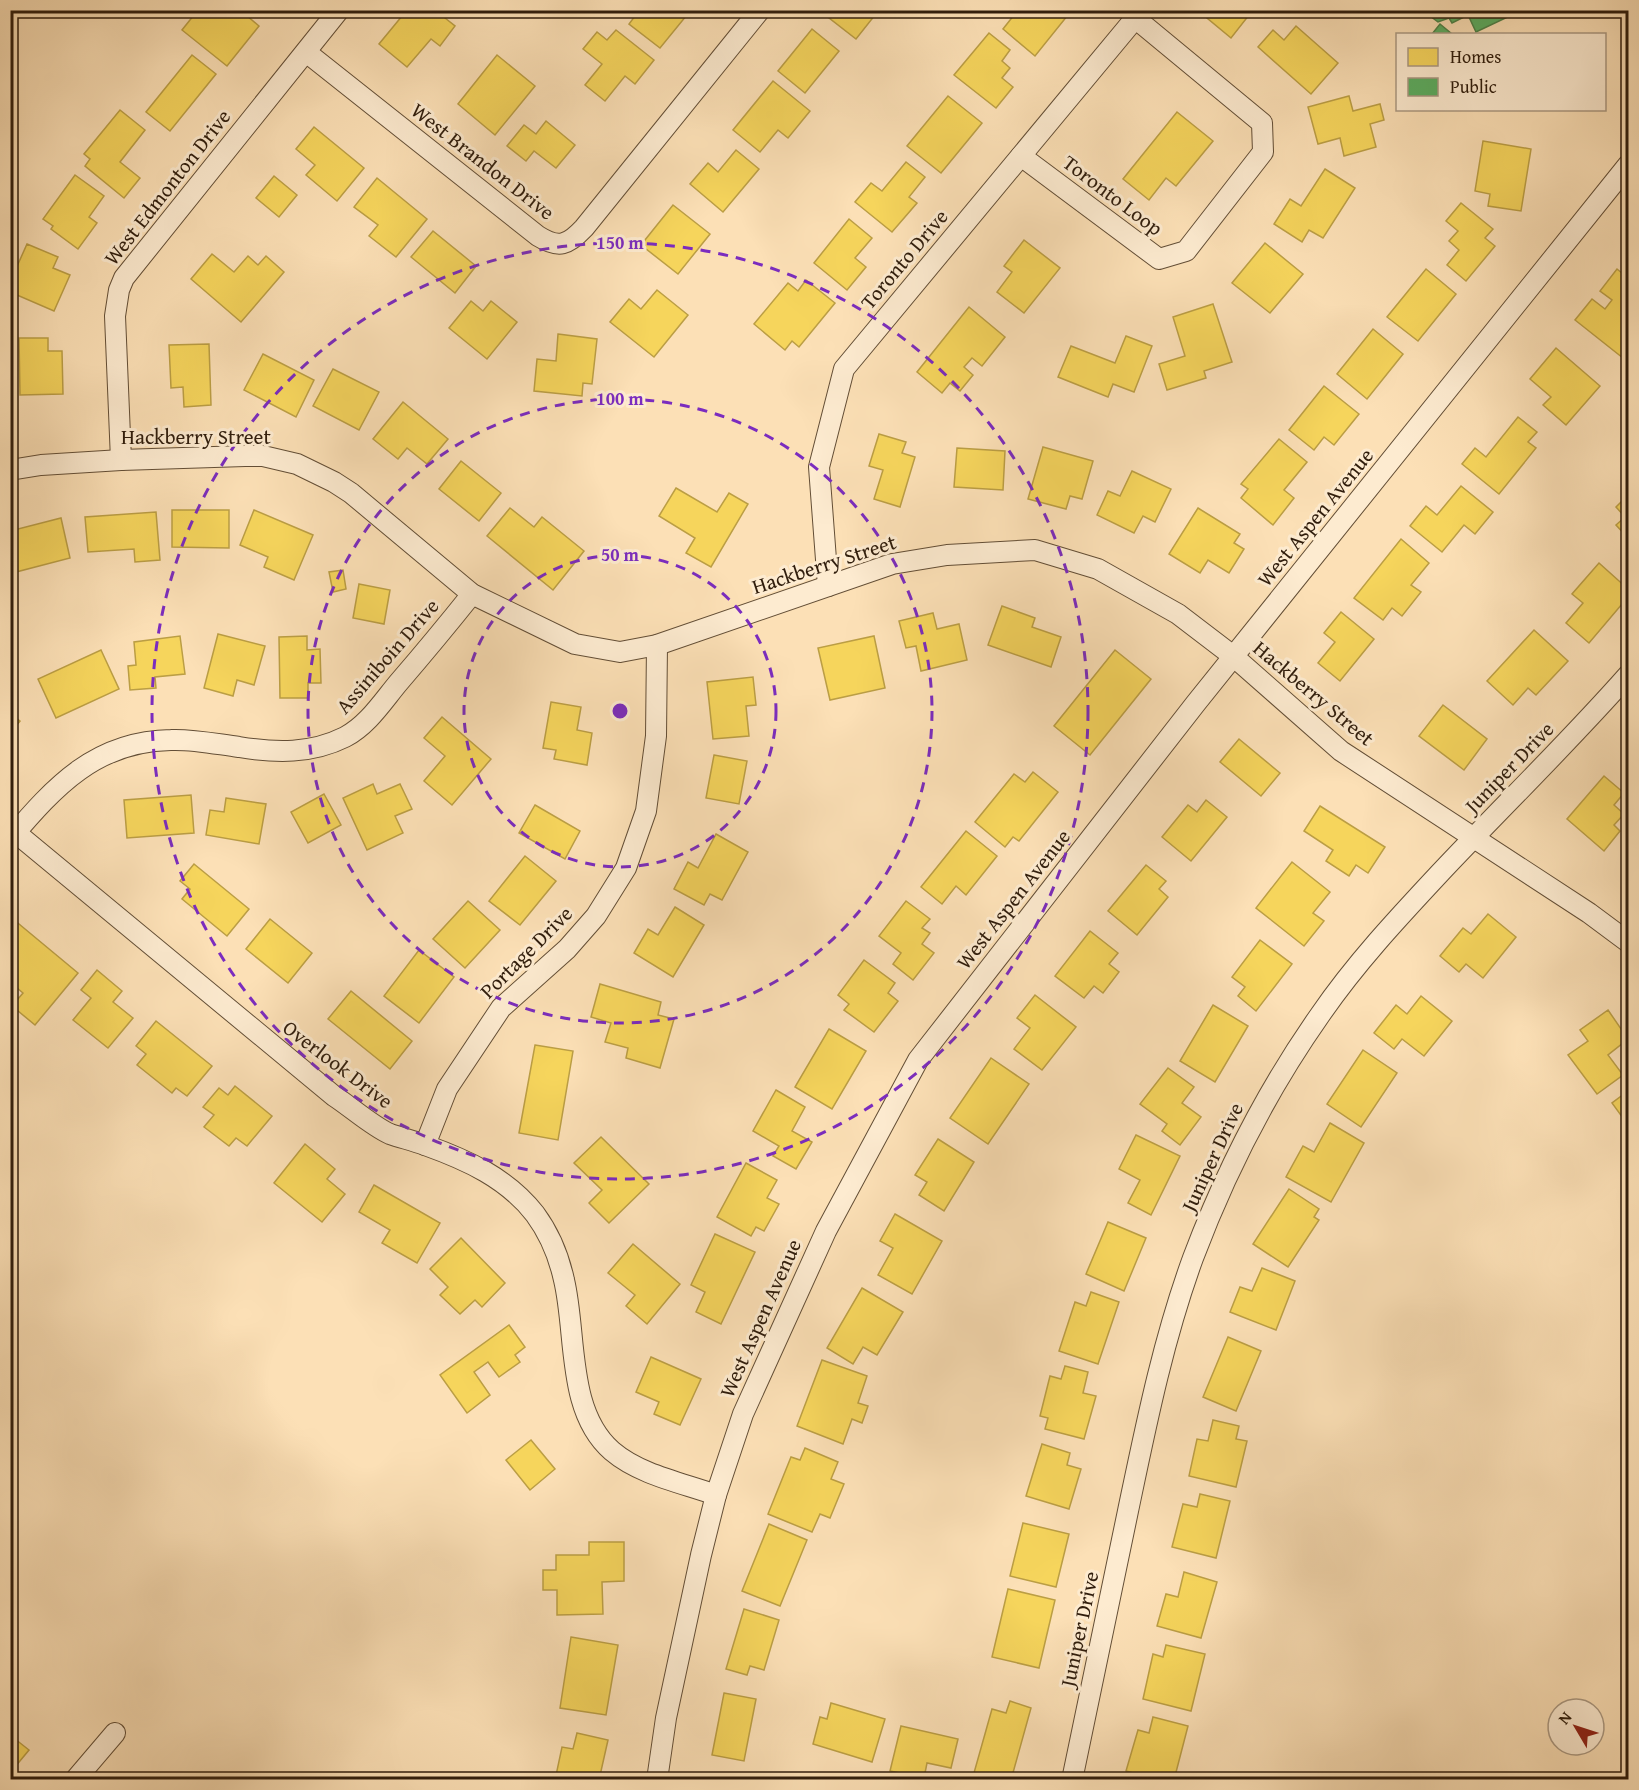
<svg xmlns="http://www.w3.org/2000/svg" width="1639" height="1790" font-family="'Gentium Book Plus',serif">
	<rect width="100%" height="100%" fill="#fce0b6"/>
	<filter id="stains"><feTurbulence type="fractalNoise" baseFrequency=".00333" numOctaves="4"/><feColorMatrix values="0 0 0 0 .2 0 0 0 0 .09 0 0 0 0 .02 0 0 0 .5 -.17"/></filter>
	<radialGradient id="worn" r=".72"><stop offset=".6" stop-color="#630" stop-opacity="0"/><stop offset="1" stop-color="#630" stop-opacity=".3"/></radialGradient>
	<g fill="#f6d55c" stroke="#bb9e44" stroke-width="1.5">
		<polygon points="198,10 206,15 210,10 240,10 259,26 227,66 182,30"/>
		<polygon points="407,10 452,10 445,18 455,26 440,46 431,39 407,67 379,44"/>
		<polygon points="636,10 691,10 660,48 629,24 638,12"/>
		<polygon points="827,10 879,10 856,39 824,14"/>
		<polygon points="1018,10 1072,10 1035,56 1003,29"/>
		<polygon points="1212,10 1253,10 1231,38 1207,18"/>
		<polygon points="1296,26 1338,63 1311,94 1258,47 1273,30 1284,40"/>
		<polygon points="812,29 839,51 805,93 778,71"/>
		<polygon points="616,30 654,60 635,84 625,76 605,101 585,85 602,64 583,49 597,32 607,40"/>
		<polygon points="989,33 1010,50 1002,61 1010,68 1002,78 1013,87 996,108 954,75"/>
		<polygon points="192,55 216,74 170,131 146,112"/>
		<polygon points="497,55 535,86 495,135 458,104"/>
		<polygon points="773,81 810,111 788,138 778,130 760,152 733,130"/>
		<polygon points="948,96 982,123 941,173 907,146"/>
		<polygon points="1349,96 1353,111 1380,104 1384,120 1370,124 1376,147 1344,156 1340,138 1318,144 1308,107"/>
		<polygon points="120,110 145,130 120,162 140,178 124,198 85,166 90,159 84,154"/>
		<polygon points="1177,112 1213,141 1176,186 1166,178 1149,200 1123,179"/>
		<polygon points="546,121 575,145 556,168 534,151 526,161 507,146 524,125 536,134"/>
		<polygon points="314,127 364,168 337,201 306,175 315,165 296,149"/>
		<polygon points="1483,141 1531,149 1521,211 1488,206 1490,194 1475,191"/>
		<polygon points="736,150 759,169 723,212 690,184 708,163 718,172"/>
		<polygon points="906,162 925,177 909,197 917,203 892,232 855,202 871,183 882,191"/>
		<polygon points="1325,169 1355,188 1323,238 1309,230 1302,242 1274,224 1290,199 1301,206"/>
		<polygon points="75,175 104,196 89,217 97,223 78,249 51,229 53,226 43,219"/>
		<polygon points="274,176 297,195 279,217 256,198"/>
		<polygon points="377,178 427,219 396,257 369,236 378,225 354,207"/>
		<polygon points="1461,203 1493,229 1485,238 1495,246 1466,281 1447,265 1459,250 1449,241 1458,231 1446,221"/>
		<polygon points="673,205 710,234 678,274 641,245"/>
		<polygon points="849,219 872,238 855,258 866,267 847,290 814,263"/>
		<polygon points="433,231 476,266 455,293 411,257"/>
		<polygon points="1024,240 1060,268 1024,313 997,292 1012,272 1004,266"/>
		<polygon points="1265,243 1303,274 1270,313 1232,283"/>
		<polygon points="27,244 58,257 53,268 70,275 54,311 10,292 10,282"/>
		<polygon points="212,254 234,272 248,256 258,265 266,256 284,272 241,322 191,279"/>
		<polygon points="1426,269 1456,294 1418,341 1387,317"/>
		<polygon points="1617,269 1628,278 1628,362 1575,320 1592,299 1605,309 1612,300 1600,291"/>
		<polygon points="806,280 835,303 799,347 792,341 785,350 754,324 788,283 798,291"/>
		<polygon points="657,290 688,315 654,357 610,322 629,299 641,309"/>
		<polygon points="471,301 483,311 491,301 517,322 487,359 449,328"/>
		<polygon points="1213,304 1232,362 1204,371 1206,378 1167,390 1159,364 1185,356 1173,317"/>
		<polygon points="969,307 1005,337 982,366 972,358 964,367 973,375 960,391 950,383 942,393 917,372"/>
		<polygon points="1373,329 1403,354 1367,399 1337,374"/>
		<polygon points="558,334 597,339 592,384 583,383 582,396 534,391 537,359 556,361"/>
		<polygon points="1126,336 1152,346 1134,392 1113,384 1108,397 1058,377 1071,346 1115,363"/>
		<polygon points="19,338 48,338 48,351 62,351 63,394 20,395"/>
		<polygon points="209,344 211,405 184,407 183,387 171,388 169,345"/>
		<polygon points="1556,348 1600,386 1566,425 1543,405 1551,397 1530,379"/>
		<polygon points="263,354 314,380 296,417 244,390"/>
		<polygon points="333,369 379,392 359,430 313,406"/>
		<polygon points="1324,386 1359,414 1334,445 1324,437 1314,450 1289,430"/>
		<polygon points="403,402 448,439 427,464 407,448 398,459 373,439"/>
		<polygon points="1518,417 1537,432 1528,442 1536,448 1499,494 1462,464 1475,448 1486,457"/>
		<polygon points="879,434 906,442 902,453 915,457 900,507 874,499 883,470 869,466"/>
		<polygon points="1279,439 1307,462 1284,490 1294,498 1273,525 1241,498 1248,489 1241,484"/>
		<polygon points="1043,447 1093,461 1082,499 1070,496 1066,509 1028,499"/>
		<polygon points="957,448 1005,451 1003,490 954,487"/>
		<polygon points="461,461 501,493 479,521 439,489"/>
		<polygon points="1132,471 1171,489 1155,522 1143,516 1134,533 1097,515 1108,491 1120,496"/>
		<polygon points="1461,486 1493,512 1475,534 1464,525 1442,552 1410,526 1426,506 1437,515"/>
		<polygon points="676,488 717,512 729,493 748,504 711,567 686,553 695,538 659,516"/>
		<polygon points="1628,495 1628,538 1616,525 1625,517 1616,507"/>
		<polygon points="510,508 534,527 542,517 584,551 553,590 487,536"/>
		<polygon points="1198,508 1240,534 1234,543 1244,549 1229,573 1208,560 1200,573 1169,554"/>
		<polygon points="172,510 229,510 229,548 172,547"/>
		<polygon points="254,510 313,535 294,580 264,567 268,557 240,545"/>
		<polygon points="156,512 160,560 135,562 134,549 88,552 85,517"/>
		<polygon points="61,518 70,558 16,572 10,551 10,531"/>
		<polygon points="1401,539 1429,563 1411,585 1421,592 1402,616 1392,608 1383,620 1354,598"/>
		<polygon points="1599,563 1628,589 1628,597 1589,643 1566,623 1583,603 1572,594"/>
		<polygon points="343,570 346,589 333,592 329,572"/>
		<polygon points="359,584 390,590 384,624 353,618"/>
		<polygon points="1002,606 1035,618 1032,627 1061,637 1051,667 988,645"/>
		<polygon points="1341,612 1374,639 1340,681 1318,663 1335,642 1324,633"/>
		<polygon points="933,613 937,629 959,624 967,660 921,671 916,646 906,648 899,621"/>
		<polygon points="1534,630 1568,661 1536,695 1528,688 1513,705 1487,681"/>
		<polygon points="218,634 265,646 254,685 237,680 233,696 204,688"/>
		<polygon points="180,636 185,674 155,677 156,688 130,690 128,666 136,665 134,642"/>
		<polygon points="307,636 307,650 320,649 321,683 308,683 308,698 280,698 279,637"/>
		<polygon points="874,636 885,688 830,700 818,648"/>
		<polygon points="101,650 119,689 56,718 38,679"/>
		<polygon points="1115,650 1151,679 1090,755 1054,726"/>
		<polygon points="753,677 756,705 746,706 749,736 713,739 707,682"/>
		<polygon points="551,702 581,707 577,730 592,733 587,765 554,759 556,750 543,748"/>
		<polygon points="1443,705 1487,739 1464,770 1419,736"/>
		<polygon points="10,713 20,721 10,733"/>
		<polygon points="442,717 491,759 452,805 424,781 445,756 424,738"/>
		<polygon points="1239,739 1280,773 1261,796 1220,762"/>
		<polygon points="714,755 747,761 739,804 706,798"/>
		<polygon points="1033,772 1058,792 1019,841 1013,837 1005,847 975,822 1014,774 1025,782"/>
		<polygon points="1604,776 1624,793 1614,805 1624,814 1614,825 1620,831 1604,851 1567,819"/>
		<polygon points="373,784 377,794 400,784 412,809 395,816 403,833 367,850 343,798"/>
		<polygon points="324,794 341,825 308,843 291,812"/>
		<polygon points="191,795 194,833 127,838 124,800"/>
		<polygon points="226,798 266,804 259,844 206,835 210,810 224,812"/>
		<polygon points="1206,800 1227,817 1191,861 1162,837 1188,805 1197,812"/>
		<polygon points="535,805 580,831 565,859 519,833"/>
		<polygon points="1320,806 1385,847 1368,873 1356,865 1349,876 1326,861 1333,850 1304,831"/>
		<polygon points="966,831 997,856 966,895 956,886 942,904 921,887"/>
		<polygon points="716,834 748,852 722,900 710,894 704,905 674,889 688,862 698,868"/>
		<polygon points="525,856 556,881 520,925 489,901"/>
		<polygon points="1292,862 1330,892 1313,913 1324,921 1304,946 1256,908"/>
		<polygon points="194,864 249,909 227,936 182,899 190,889 180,881"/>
		<polygon points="1146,865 1166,881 1159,889 1168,897 1137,935 1108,911"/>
		<polygon points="468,901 500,930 465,968 433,939"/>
		<polygon points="906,901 930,919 922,928 930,933 922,944 934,953 913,980 893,964 901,953 879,936"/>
		<polygon points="675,907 704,925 673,977 634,953 648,929 658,935"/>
		<polygon points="1488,914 1516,937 1483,978 1466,964 1459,972 1440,956 1463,928 1471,934"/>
		<polygon points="13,919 78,973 35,1025 12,1006 23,993 10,982 10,923"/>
		<polygon points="270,919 312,953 288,983 246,949"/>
		<polygon points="1090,931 1118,953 1109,964 1119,972 1103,993 1094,986 1084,998 1055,976"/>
		<polygon points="1260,940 1292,964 1256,1011 1238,996 1245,987 1232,977"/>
		<polygon points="419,950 454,977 419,1023 384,996"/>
		<polygon points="864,960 895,983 888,993 898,1001 874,1032 844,1010 849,1004 838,995"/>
		<polygon points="97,970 122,991 113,1002 133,1018 108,1048 73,1020 91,998 81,990"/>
		<polygon points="600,984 661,1002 658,1015 674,1019 660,1068 626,1058 628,1048 605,1042 611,1023 591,1017"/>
		<polygon points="351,991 412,1041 390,1069 328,1019"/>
		<polygon points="1035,995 1076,1027 1042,1070 1014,1049 1030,1028 1017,1018"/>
		<polygon points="1421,996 1452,1021 1424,1056 1402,1039 1394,1049 1374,1033 1396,1005 1407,1014"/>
		<polygon points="1213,1005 1248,1026 1215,1082 1180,1061"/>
		<polygon points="1608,1010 1628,1039 1608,1055 1623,1075 1597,1094 1568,1055 1588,1041 1580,1030"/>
		<polygon points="156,1021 212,1066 187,1096 176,1088 172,1093 137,1065 146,1054 136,1046"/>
		<polygon points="829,1029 866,1051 832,1109 795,1087"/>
		<polygon points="535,1045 573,1051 558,1140 519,1133"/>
		<polygon points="1363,1050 1397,1073 1361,1127 1327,1104"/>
		<polygon points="991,1058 1029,1084 988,1144 950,1118"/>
		<polygon points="1168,1068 1194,1087 1182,1103 1201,1117 1180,1145 1162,1131 1167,1124 1140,1104"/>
		<polygon points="235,1086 272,1116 247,1146 236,1138 229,1146 204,1127 214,1115 203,1107 219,1088 228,1095"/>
		<polygon points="776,1090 805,1107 792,1131 812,1142 796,1169 773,1156 779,1146 753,1131"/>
		<polygon points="1628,1091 1628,1125 1612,1103"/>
		<polygon points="1330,1123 1364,1143 1331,1202 1286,1177 1303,1146 1314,1152"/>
		<polygon points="1136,1135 1180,1156 1151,1215 1128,1203 1140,1180 1119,1169"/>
		<polygon points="601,1137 649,1184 609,1223 589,1203 602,1190 574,1163"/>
		<polygon points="938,1139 974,1162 944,1211 919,1195 927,1182 915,1175"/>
		<polygon points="305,1144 335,1169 327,1179 345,1194 322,1222 274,1183"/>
		<polygon points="746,1163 777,1180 767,1198 779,1204 764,1231 756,1227 751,1236 717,1217"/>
		<polygon points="374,1185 440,1223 417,1263 382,1243 390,1230 359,1212"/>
		<polygon points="1289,1189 1319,1209 1314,1217 1319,1220 1288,1267 1253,1244"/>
		<polygon points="895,1214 942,1241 912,1294 878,1275 893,1248 880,1241"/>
		<polygon points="1108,1222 1146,1238 1124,1291 1086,1274"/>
		<polygon points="715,1234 755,1252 721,1324 696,1312 705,1292 691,1285"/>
		<polygon points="461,1238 505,1283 482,1307 475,1300 460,1314 440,1295 448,1287 430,1269"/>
		<polygon points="633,1244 680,1284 647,1324 626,1306 635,1295 608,1273"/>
		<polygon points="1262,1268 1295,1281 1276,1330 1230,1312 1240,1287 1252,1291"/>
		<polygon points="862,1288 903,1312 877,1355 863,1347 853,1364 827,1348"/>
		<polygon points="1091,1292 1119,1302 1098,1364 1059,1351 1075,1302 1086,1306"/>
		<polygon points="509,1325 525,1347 515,1355 520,1362 499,1377 488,1362 474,1372 490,1395 467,1413 440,1375"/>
		<polygon points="1228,1337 1261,1351 1236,1411 1203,1397"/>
		<polygon points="651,1357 701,1379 680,1425 654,1414 659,1402 636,1392"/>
		<polygon points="822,1360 867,1376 858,1403 868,1406 862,1423 852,1419 843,1444 797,1426"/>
		<polygon points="1065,1366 1088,1372 1083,1393 1096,1396 1084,1439 1045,1429 1048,1418 1040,1416 1050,1376 1061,1379"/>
		<polygon points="1213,1420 1239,1426 1236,1439 1247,1441 1236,1487 1189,1476 1197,1439 1208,1441"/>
		<polygon points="531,1440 555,1469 530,1490 506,1460"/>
		<polygon points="1042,1444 1070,1453 1067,1465 1081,1469 1069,1509 1026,1496"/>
		<polygon points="805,1448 838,1462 831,1479 844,1484 830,1518 820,1514 812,1532 768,1514 791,1457 800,1460"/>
		<polygon points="1200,1494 1230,1501 1216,1558 1172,1547 1183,1504 1197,1507"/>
		<polygon points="1023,1523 1069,1534 1056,1587 1010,1576"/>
		<polygon points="769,1524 807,1540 780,1606 742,1591"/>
		<polygon points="589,1542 624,1542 624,1581 602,1582 603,1614 557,1615 557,1590 543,1590 543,1570 556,1570 556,1555 589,1555"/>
		<polygon points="1184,1572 1217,1582 1201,1638 1157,1626 1166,1594 1178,1597"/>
		<polygon points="1008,1589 1055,1600 1039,1668 992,1657"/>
		<polygon points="744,1609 779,1620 764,1670 750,1666 747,1675 726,1669"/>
		<polygon points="571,1637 618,1645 606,1715 560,1708"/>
		<polygon points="1166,1645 1205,1654 1191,1711 1143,1699 1153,1654 1163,1657"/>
		<polygon points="724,1693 756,1699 744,1761 712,1755"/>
		<polygon points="1010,1701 1031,1708 1011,1780 972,1780 992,1709 1006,1713"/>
		<polygon points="831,1703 885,1719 872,1762 813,1744 820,1717 827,1719"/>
		<polygon points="1153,1717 1188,1726 1174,1780 1158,1780 1126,1771 1138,1730 1149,1733"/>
		<polygon points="901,1726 958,1739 951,1768 927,1763 924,1778 890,1771"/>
		<polygon points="577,1733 608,1740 599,1780 555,1780 562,1747 573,1749"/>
		<polygon points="10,1735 29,1750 10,1773"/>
	</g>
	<g fill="#5aae61" stroke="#4d8248" stroke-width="1.5">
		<polygon points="1422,10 1516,10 1516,13 1476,32 1468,15 1452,23 1449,18 1438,22"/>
		<polygon points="1440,24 1452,34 1432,34"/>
	</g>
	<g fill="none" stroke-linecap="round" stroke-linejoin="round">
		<defs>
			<g id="street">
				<path d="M306 52 538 236C559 249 568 245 584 228L760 10"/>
				<polyline points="1021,156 1159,259 1186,251 1263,152 1262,123 1135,18"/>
				<polyline points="121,460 115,316 119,290 124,278 339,10"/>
				<polyline points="10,470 41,465 121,460 245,456 263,456 297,464 334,482 351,493 472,594 575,644 620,652 657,645 892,564 947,555 1035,550 1098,569 1178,614 1233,656 1341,751 1589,913 1628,942"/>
				<polyline points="828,586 819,467 844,369 1142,10"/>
				<path d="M10 828 334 1096C351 1107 372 1126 390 1134 402 1138 414 1141 425 1145 467 1160 507 1178 535 1214 549 1233 559 1257 564 1280 577 1334 566 1411 612 1451 640 1475 683 1483 716 1495"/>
				<path d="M10 839C55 786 96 741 171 740 193 739 216 744 239 747 276 753 311 754 345 737 368 725 383 701 399 682 424 653 448 624 472 594"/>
				<polyline points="425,1145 447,1089 501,1008 567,949 596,916 626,868 646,811 656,736 657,645"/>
				<polyline points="75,1780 115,1733"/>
				<polyline points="657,1780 666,1718 701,1555 716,1495 743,1414 826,1231 918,1060 1196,703 1628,165"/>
				<path d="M1072 1780C1091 1690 1109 1600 1128 1511 1146 1425 1163 1340 1193 1258 1225 1173 1268 1089 1320 1015 1355 964 1397 919 1439 874 1502 807 1568 743 1628 675"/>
			</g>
		</defs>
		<use href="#street" stroke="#634e36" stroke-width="22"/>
		<use href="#street" stroke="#fdebd0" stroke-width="20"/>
	</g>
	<g fill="none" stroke="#7b2cbf" stroke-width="3" stroke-dasharray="10 8">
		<circle cx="620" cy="711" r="156"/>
		<circle cx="620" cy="711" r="312"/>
		<circle cx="620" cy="711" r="468"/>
	</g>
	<g text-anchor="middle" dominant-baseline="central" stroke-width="6" stroke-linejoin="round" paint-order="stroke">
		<g font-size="21" fill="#301d0c" stroke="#fdebd0">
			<text transform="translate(483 161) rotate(38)">West Brandon Drive</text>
			<text transform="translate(167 187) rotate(-52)">West Edmonton Drive</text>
			<text transform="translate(1113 195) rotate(37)">Toronto Loop</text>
			<text transform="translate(904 259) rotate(-50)">Toronto Drive</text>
			<text x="196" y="436">Hackberry Street</text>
			<text transform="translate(1315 517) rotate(-51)">West Aspen Avenue</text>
			<text transform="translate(824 564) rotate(-18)">Hackberry Street</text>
			<text transform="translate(387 656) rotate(-49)">Assiniboin Drive</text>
			<text transform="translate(1314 693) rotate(40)">Hackberry Street</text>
			<text transform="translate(1509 767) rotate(-46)">Juniper Drive</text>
			<text transform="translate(1013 899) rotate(-52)">West Aspen Avenue</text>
			<text transform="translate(526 952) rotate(-45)">Portage Drive</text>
			<text transform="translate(338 1064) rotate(37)">Overlook Drive</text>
			<text transform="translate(1212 1157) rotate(-65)">Juniper Drive</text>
			<text transform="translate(760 1318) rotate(-66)">West Aspen Avenue</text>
			<text transform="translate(1079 1629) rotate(-78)">Juniper Drive</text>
		</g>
	</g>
	<circle cx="620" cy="711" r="9" fill="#7b2cbf" stroke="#fdebd0" stroke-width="3"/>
	<g font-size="18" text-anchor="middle" font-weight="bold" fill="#7b2cbf" stroke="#fdebd0" stroke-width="6" stroke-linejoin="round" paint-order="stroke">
		<text x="620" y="249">150 m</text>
		<text x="620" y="405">100 m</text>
		<text x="620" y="561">50 m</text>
	</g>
	<rect width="1639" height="1790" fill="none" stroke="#fce0b6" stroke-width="36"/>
	<rect x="12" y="12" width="1615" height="1766" fill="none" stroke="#301d0c" stroke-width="3"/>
	<rect x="18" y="18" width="1603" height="1754" fill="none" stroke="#301d0c" stroke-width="1.5"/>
	<rect x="1396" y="33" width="210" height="78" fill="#fdebd0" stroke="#ab9982" stroke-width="1.5"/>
	<rect x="1408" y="48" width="30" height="18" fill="#f6d55c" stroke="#ab9982" stroke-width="1.5"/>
	<text x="1450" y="63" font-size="18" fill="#301d0c">Homes</text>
	<rect x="1408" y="78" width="30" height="18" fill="#5aae61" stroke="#ab9982" stroke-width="1.5"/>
	<text x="1450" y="93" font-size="18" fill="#301d0c">Public</text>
	<g transform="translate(1576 1727) rotate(309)"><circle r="28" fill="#fdebd0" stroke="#ab9982" stroke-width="1.5"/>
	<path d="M0-4.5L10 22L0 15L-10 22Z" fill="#8f2418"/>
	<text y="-9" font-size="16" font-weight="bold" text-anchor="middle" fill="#301d0c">N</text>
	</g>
	<rect width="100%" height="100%" filter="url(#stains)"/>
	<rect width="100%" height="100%" fill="url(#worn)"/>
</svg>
